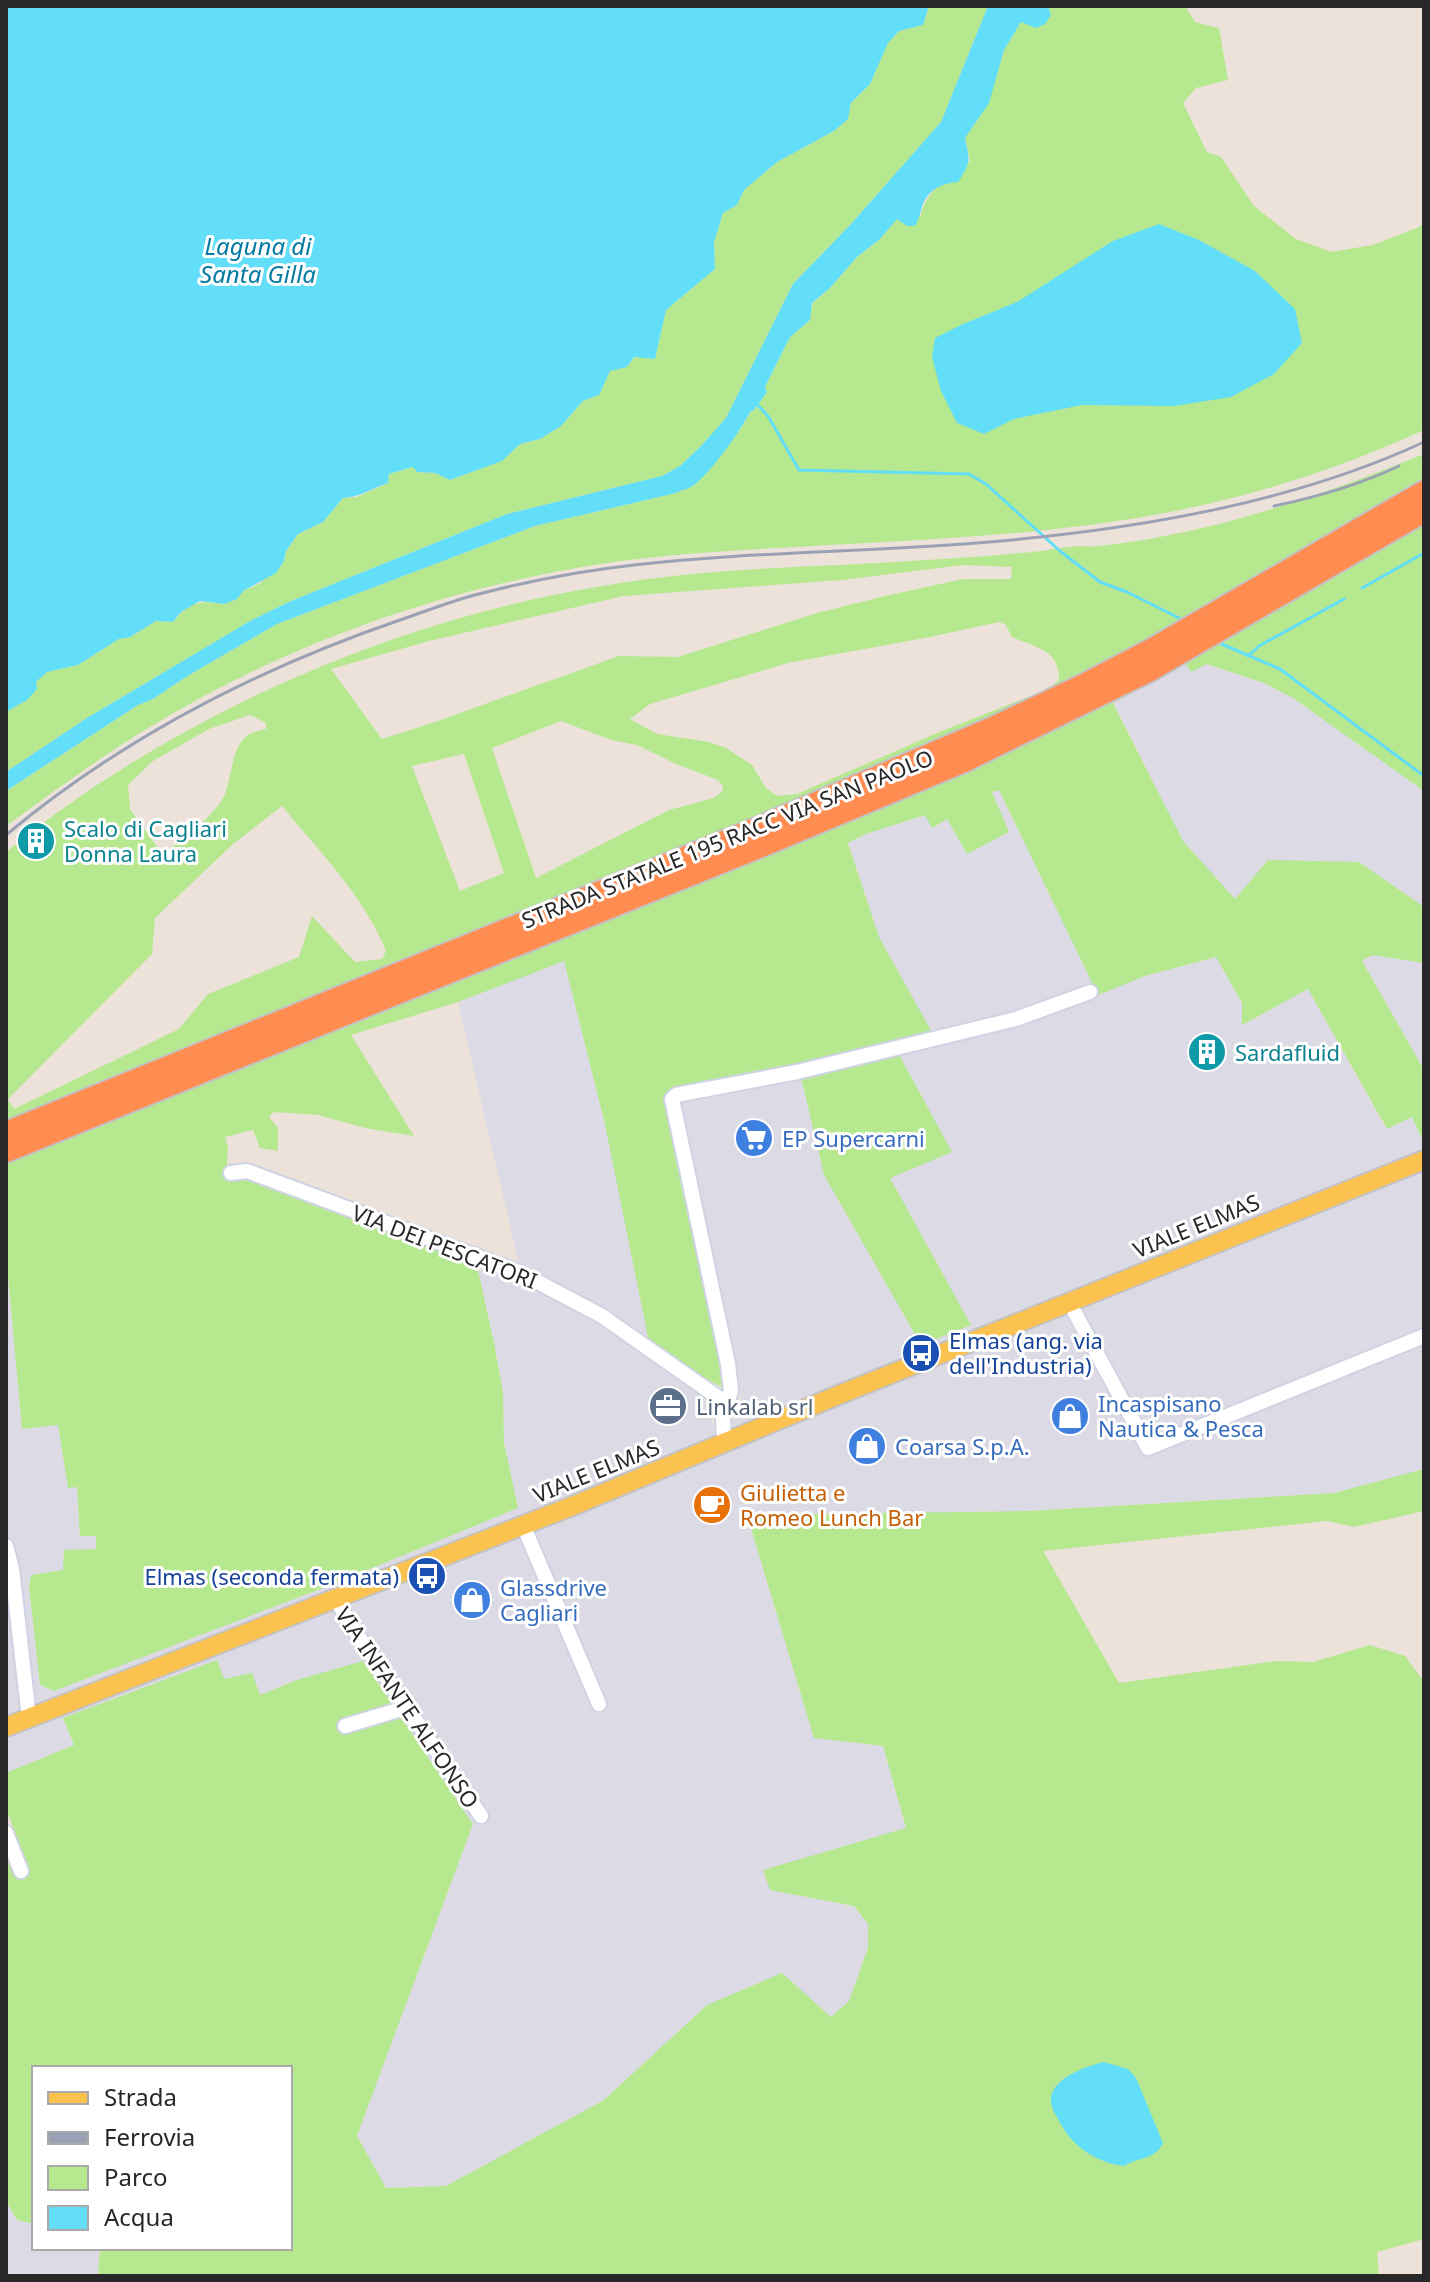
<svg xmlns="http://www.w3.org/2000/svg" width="1430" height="2282" font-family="'Noto Sans',sans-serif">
	<rect width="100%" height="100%" fill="#ece2d9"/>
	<g fill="#dcdae4">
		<polygon points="1185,662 1206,664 1264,683 1293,698 1424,791 1424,907 1359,862 1235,900 1183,841 1112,700"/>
		<polygon points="999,790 1098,994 1145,976 1217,957 1242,1003 1242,1024 1308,989 1386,1129 1412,1117 1424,1143 1424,1469 1334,1493 989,1513 747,1516 814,1738 883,1745 906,1829 770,1890 854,1906 869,1924 868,1948 849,2001 832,2017 707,2005 604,2100 446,2186 386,2188 357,2136 473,1824 297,1680 260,1695 224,1679 217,1661 63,1719 74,1745 6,1773 6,1255 22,1428 58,1425 68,1487 77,1487 80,1536 96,1535 96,1549 64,1551 64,1570 31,1575 29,1587 40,1685 54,1691 336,1583 518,1508 504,1443 503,1392 494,1343 476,1261 522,1277 458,1002 564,960 604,1120 699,1388 709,1409 714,1428 744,1415 677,1100 801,1077 824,1175 921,1345 971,1325 889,1178 951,1152 897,1053 932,1034 879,937 848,842 866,834 926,815 947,819 967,853 992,792"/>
		<polygon points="1372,955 1424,963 1424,1070 1362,961"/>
		<polygon points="6,2201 17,2220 34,2224 34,2248 100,2248 98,2276 6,2276"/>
	</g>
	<g fill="#b6e890" fill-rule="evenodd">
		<path d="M929 6H988L941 122 851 224 793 284 726 418 701 446 680 466 662 476 507 514 291 601 250 621 87 718 6 772V712L27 700 36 682 47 672 78 665 119 639 130 637 156 621 173 622C191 601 199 601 224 604L243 591 259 584 284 561 286 551 298 534 323 522 343 498 357 497 388 483 389 474 414 467 417 472 435 473 450 480 501 461 520 444 540 439 561 426 583 401 599 395 610 370 627 367 634 357 655 359 666 310 715 269 714 241 723 213 737 205 744 190 777 162 834 131 847 119 851 103 870 84 888 43 899 31 923 25Z"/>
		<path d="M1048 6H1185L1195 22 1219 28 1228 80 1196 88 1183 103 1207 152 1221 157 1254 206 1296 239 1331 252 1373 245 1419 227 1424 223V430C1341 468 1249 498 1159 514 1051 534 940 539 830 545 745 550 660 553 576 568 425 595 279 648 148 728 99 758 53 792 6 826V791L138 705 153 699 189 675 277 624 535 526 676 493 693 486 742 427 750 412 754 410 767 392 765 387 790 337 810 320 812 304 830 288 857 257 880 239 897 218 921 216C924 191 952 176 970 161L965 138 997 73 1004 50 1021 22 1051 15Z"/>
		<path d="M1424 454V791L1293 698 1264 683 1207 664 1191 672 1185 662 1112 701 1183 841 1235 899 1268 860 1359 862 1424 907V963L1372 955 1362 961 1424 1070V1143L1412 1117 1387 1129 1308 989 1242 1025V1003L1216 957 1145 976 1098 995 999 790 992 792 1009 832 967 854 947 819 932 828 925 815 866 834 848 843 879 937 933 1034 672 1092 724 1372V1388L694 1373 649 1342 604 1120 564 961 458 1002 351 1035 414 1136 365 1128 318 1115 274 1112 269 1117 278 1128V1151L260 1148 253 1130 225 1137 228 1147 226 1181 250 1179 476 1261 494 1343 503 1392 504 1443 518 1508 336 1583 54 1691 40 1685 29 1587 31 1575 63 1570 64 1550 96 1549V1536H80L77 1487 68 1488 58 1425 22 1429 6 1255V1163L752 857 884 765 6 1124V852C179 711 406 614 627 582 726 567 827 567 927 560 962 558 997 555 1032 552 1047 551 1062 547 1077 546 1084 546 1092 547 1099 546 1212 534 1320 496 1424 454ZM963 565 1012 567 1011 579H963L881 597 817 613 678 657 619 656 432 723 382 739 331 669 429 641 624 596 842 580ZM999 622 1006 625 1012 637C1035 647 1060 650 1059 680L1048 689 937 733 797 794 777 796 766 788 752 765 726 748 709 742 657 734 630 719 650 704 788 663 930 637ZM250 715 266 723V729C261 730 252 732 248 735 231 747 232 776 225 794 220 809 177 849 161 852L130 809 128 785 153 761 209 729ZM561 721 611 740 637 745 676 764 718 780 723 787 722 792 714 798 669 810 536 878 492 748ZM464 754 504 873 460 891 412 766ZM282 806C319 851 364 896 386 951L382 959 355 962 312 916 299 957 208 994 179 1029 14 1109 8 1099 152 954 155 918 233 844Z"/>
		<polygon points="897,1051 952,1152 890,1178 971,1325 921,1345 824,1175 801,1077"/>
		<polygon points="1424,1469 1424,1511 1354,1527 1327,1521 1043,1551 1119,1683 1275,1661 1313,1662 1370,1645 1405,1656 1424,1682 1424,2239 1377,2252 1379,2276 98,2276 100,2248 290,2248 290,2068 34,2068 34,2224 17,2220 6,2201 6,1844 18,1841 6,1808 6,1773 74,1745 63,1718 217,1660 224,1679 252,1673 260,1695 297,1680 363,1661 473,1824 357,2136 386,2188 446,2186 604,2100 707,2005 782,1973 831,2017 849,2001 868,1948 868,1924 854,1906 770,1890 763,1870 906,1828 883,1746 814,1738 747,1515 1029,1511 1334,1493"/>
	</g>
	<g fill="#62def8">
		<path d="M6 6H929L923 25 899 31 888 43 870 84 851 103 848 119 834 131 777 162 744 190 737 205 723 213 714 242 715 269 666 310 655 359 634 357 627 367 610 371 599 395 583 401 561 426 540 439 520 444 502 461 450 480 435 473 417 472 413 467 389 474 388 483C373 488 360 497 343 498L323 522 298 534 286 551 284 561 276 573 243 591 237 599 224 604 200 601 181 612 173 622 156 621 130 637 119 639 78 665 47 672 36 682 37 689 27 700 6 712Z"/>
		<path d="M988 6H1048L1051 15 1045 24 1036 28 1021 22 1004 50 989 103 965 138C970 160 971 163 958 182 942 183 927 190 922 207 920 214 919 219 915 226H907L897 219 880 239 857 257 830 288 812 303 810 320 790 337 765 387 767 392 754 410 750 412C740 432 711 472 694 485 689 489 681 490 676 493L535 526 277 624 189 675 153 699 138 705 6 791V772L87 718 250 621 291 601 507 514 662 476 680 466 701 446 726 418 793 284 851 224 941 122Z"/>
		<polygon points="1159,224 1199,240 1255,271 1295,309 1302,343 1274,374 1231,397 1174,406 1082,405 1014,419 984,434 957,423 941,391 932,357 935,338 963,324 1017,302 1113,241"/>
		<path d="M1104 2062 1128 2069 1136 2078 1163 2143C1155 2160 1138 2157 1124 2166 1094 2162 1070 2145 1057 2117 1053 2111 1049 2101 1052 2093 1059 2076 1087 2066 1104 2062Z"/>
	</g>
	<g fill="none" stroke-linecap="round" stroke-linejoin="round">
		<g stroke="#62def8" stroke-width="3">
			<polyline points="756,403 768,416 799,470 969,474 986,484 1060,551 1100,582 1127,592 1183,620"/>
			<polyline points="1362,588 1424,553"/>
			<polyline points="1217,642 1280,669 1424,776"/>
			<polyline points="1248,656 1259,646 1344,599"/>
		</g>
		<defs>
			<g id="minor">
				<polyline points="231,1173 247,1171 519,1272 602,1316 726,1403"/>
				<polyline points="1069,1302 1148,1448 1424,1336"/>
				<polyline points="724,1442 723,1419 731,1390 728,1364 672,1099 676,1095 797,1072 1016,1019 1090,992"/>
				<polyline points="523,1525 599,1704"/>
				<polyline points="6,1546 12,1569 29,1718"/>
				<polyline points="335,1598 358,1636 481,1816"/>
				<polyline points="345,1726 408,1707"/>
				<polyline points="6,1833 21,1871"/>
			</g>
			<polyline id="major" points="6,1727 575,1505 836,1396 1424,1160"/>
			<g id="highway">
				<polyline points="6,1133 756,829 995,727 1082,686 1153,649 1424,492"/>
				<polyline points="6,1151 761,846 964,761 1150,670 1424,511"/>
			</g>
		</defs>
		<use href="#minor" stroke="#ced4e3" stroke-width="18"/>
		<use href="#major" stroke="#c3c3c3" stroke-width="22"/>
		<use href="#highway" stroke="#c3c3c3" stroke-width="26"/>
		<use href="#minor" stroke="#fff" stroke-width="14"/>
		<use href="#major" stroke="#fbc24f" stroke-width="18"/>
		<use href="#highway" stroke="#ff8c51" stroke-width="22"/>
		<g stroke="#9ba1b5" stroke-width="3">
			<path d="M1274 506C1317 497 1359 485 1399 466"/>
			<path d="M6 835C122 738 257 669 400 620 423 612 447 603 471 596 524 582 579 571 634 565 756 551 879 552 1001 541 1143 528 1295 502 1424 442"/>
		</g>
	</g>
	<defs>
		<symbol id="building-disc" viewBox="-11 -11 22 22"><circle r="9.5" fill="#0f9aa8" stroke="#fff"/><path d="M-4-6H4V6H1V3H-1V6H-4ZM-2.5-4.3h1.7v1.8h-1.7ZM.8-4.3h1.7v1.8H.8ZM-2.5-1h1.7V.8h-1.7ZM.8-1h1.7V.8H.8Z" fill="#fff"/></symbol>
		<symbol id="supermarket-disc" viewBox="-11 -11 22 22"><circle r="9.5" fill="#3f7fe0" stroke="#fff"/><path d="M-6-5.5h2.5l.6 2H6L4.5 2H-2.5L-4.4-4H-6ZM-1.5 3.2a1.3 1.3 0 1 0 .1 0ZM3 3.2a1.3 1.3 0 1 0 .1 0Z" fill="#fff"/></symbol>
		<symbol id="bus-disc" viewBox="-11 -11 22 22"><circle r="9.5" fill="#1a4fb4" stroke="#fff"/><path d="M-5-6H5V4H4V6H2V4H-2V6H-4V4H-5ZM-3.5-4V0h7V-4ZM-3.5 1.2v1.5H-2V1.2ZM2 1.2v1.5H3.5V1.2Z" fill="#fff"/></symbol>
		<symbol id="office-disc" viewBox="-11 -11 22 22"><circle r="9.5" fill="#5c6f8a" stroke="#fff"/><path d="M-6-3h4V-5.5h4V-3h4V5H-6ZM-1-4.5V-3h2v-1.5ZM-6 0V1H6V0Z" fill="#fff"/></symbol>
		<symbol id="shop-disc" viewBox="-11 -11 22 22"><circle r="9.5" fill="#3f7fe0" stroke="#fff"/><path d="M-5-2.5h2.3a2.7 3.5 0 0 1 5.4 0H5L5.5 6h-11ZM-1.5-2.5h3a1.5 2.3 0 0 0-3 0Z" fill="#fff"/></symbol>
		<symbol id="cafe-disc" viewBox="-11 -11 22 22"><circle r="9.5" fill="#e8710a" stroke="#fff"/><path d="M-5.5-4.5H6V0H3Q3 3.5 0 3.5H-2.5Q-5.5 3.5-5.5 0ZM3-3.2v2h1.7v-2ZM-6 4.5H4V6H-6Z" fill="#fff"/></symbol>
	</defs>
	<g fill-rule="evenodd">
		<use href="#building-disc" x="14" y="819" width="44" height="44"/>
		<use href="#building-disc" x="1185" y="1030" width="44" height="44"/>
		<use href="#supermarket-disc" x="732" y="1116" width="44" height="44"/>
		<use href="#bus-disc" x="899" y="1331" width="44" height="44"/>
		<use href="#office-disc" x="646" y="1384" width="44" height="44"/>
		<use href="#shop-disc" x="1048" y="1394" width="44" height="44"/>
		<use href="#shop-disc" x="845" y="1424" width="44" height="44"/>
		<use href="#cafe-disc" x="690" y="1483" width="44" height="44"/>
		<use href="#bus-disc" x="405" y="1554" width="44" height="44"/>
		<use href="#shop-disc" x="450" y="1578" width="44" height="44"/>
	</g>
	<g text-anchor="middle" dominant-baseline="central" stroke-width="6" stroke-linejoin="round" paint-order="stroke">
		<g font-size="22" fill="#0d838f" stroke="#fff" text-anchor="start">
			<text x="64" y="828">Scalo di Cagliari<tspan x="64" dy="25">Donna Laura</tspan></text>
			<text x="1235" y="1052">Sardafluid</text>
		</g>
		<g font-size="22" fill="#282828" stroke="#fff">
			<text transform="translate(727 838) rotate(-22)">STRADA STATALE 195 RACC VIA SAN PAOLO</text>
			<text transform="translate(1196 1225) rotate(-22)">VIALE ELMAS</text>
			<text transform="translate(445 1246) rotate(21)">VIA DEI PESCATORI</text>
			<text transform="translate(596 1470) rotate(-22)">VIALE ELMAS</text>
			<text transform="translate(408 1707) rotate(56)">VIA INFANTE ALFONSO</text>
		</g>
		<g font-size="22" fill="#366cbe" stroke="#fff" text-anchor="start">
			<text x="782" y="1138">EP Supercarni</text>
			<text x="1098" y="1403">Incaspisano<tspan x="1098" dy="25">Nautica &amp; Pesca</tspan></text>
			<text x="895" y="1446">Coarsa S.p.A.</text>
			<text x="500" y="1587">Glassdrive<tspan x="500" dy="25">Cagliari</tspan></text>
		</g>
		<g font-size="22" fill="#164399" stroke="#fff" text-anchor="start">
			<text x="949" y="1340">Elmas (ang. via<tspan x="949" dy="25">dell'Industria)</tspan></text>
			<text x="399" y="1576" text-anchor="end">Elmas (seconda fermata)</text>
		</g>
		<g font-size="22" fill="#4e5e75" stroke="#fff" text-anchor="start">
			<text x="696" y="1406">Linkalab srl</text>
		</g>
		<g font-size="22" fill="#c56008" stroke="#fff" text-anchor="start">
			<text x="740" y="1492">Giulietta e<tspan x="740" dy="25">Romeo Lunch Bar</tspan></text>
		</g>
		<g font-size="24" font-style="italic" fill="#037ba2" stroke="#fff">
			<text x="258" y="245">Laguna di<tspan x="258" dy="28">Santa Gilla</tspan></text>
		</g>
	</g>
	<rect width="1430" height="2282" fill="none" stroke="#282828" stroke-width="16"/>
	<rect x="32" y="2066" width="260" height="184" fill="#ffffff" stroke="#a9a9a9" stroke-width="2"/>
	<rect x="48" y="2092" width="40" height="12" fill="#fbc24f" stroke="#a9a9a9" stroke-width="2"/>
	<text x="104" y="2106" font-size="24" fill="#282828">Strada</text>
	<rect x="48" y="2132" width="40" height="12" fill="#9ba1b5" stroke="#a9a9a9" stroke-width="2"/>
	<text x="104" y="2146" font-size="24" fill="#282828">Ferrovia</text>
	<rect x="48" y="2166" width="40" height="24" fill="#b6e890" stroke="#a9a9a9" stroke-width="2"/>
	<text x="104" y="2186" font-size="24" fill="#282828">Parco</text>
	<rect x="48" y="2206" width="40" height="24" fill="#62def8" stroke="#a9a9a9" stroke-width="2"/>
	<text x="104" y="2226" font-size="24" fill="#282828">Acqua</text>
</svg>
